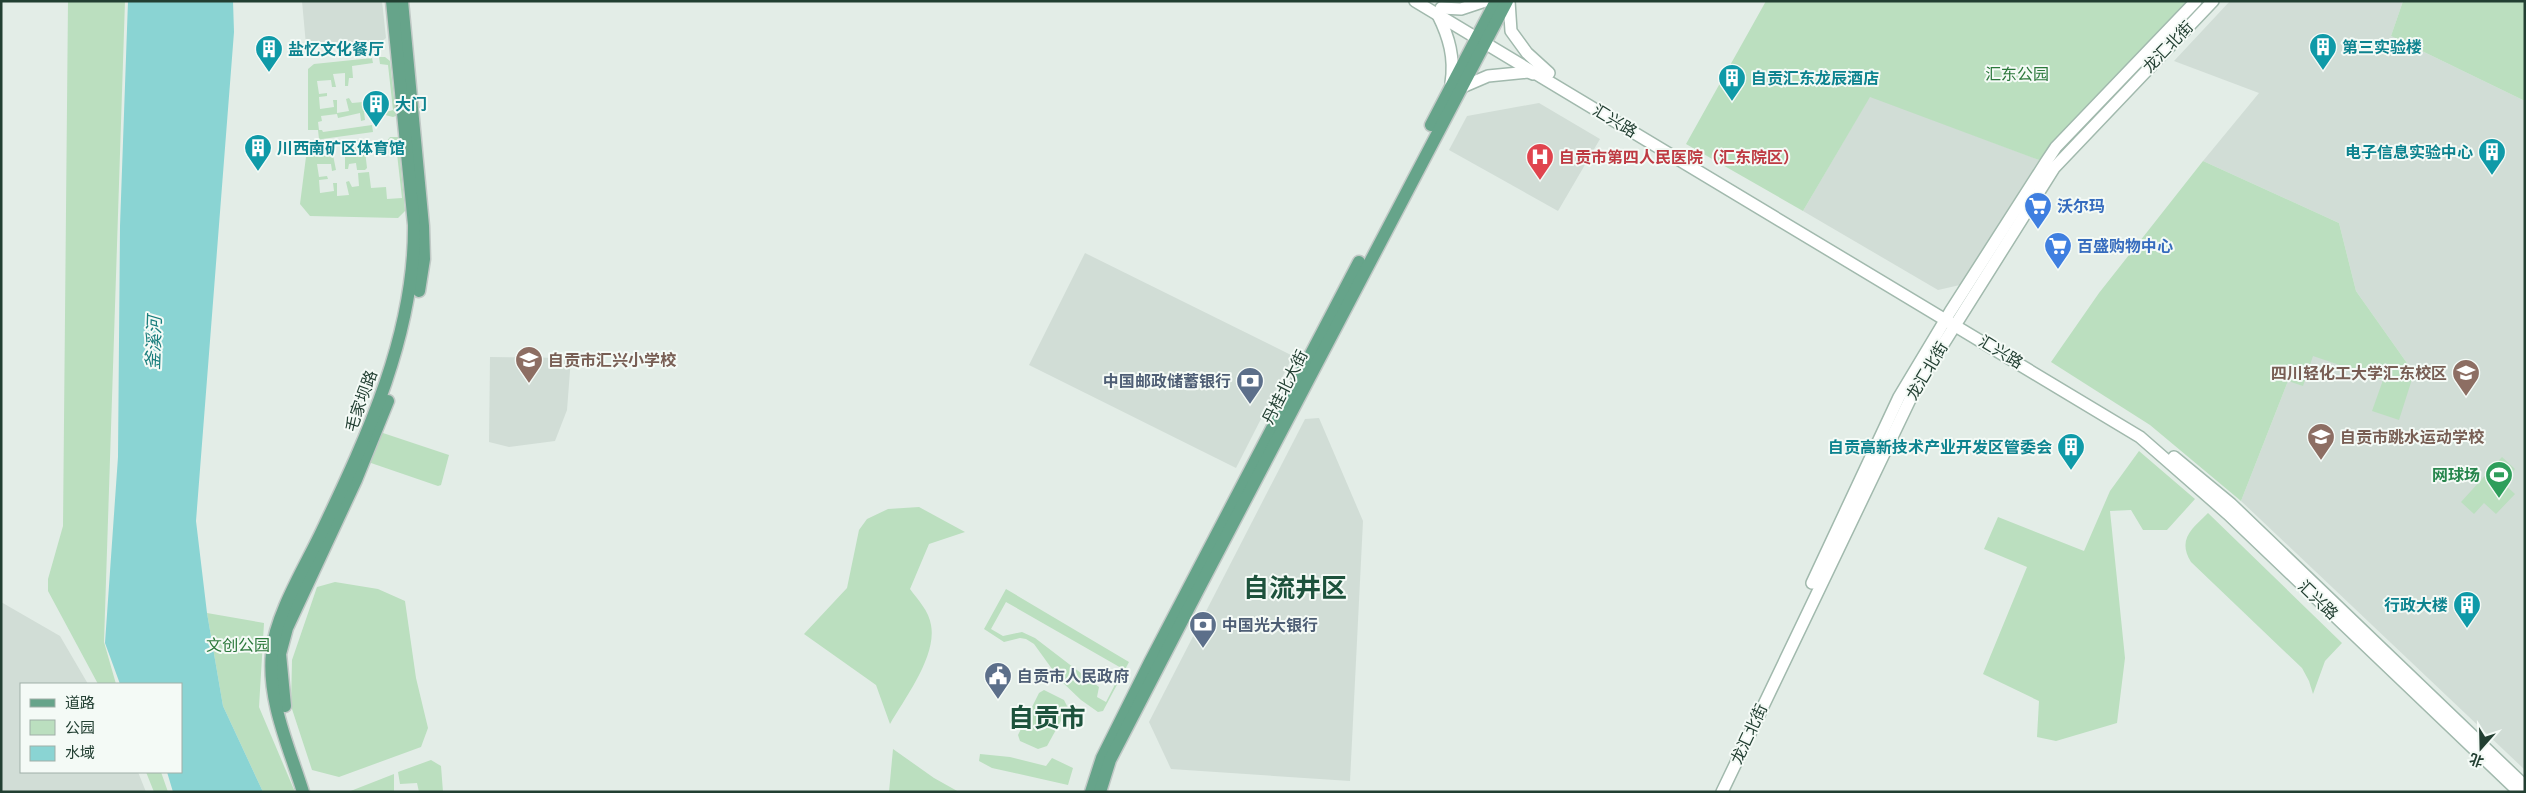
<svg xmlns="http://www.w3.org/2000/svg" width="2526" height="793" font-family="Arial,'Noto Sans SC',sans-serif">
	<rect width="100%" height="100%" fill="#e3ede7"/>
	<g fill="#d1ddd6">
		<polygon points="302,1 382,1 386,38 378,44 308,48 306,45"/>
		<polygon points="2230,1 2403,1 2391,36 2525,101 2525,770 2241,501 2288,381 2313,355 2383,381 2414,373 2356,291 2339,223 2203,161 2259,93 2174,61"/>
		<polygon points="1870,96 2039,160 1960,285 1938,290 1803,211"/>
		<polygon points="1539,103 1600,139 1558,211 1449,150 1467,116"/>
		<polygon points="1085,253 1293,356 1236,468 1029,365"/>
		<polygon points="490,357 571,358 567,410 555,441 509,447 489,442"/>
		<polygon points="1319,418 1363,521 1350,781 1171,769 1149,722 1305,419"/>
		<polygon points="1,602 60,636 88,684 21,684 21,772 138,772 146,792 1,792"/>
	</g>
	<g fill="#bbdfbf" fill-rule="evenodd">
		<polygon points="68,1 125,1 104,642 116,684 98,684 48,591 48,579 63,526"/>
		<polygon points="1766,1 2187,1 2073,120 2039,160 1870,97 1803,211 1686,144"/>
		<polygon points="2403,1 2525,1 2525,101 2391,36"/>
		<polygon points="379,57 385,57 390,61 396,116 393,117 385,115 386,112 393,110 388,65 380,64"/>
		<polygon points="372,58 373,63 352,66 353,78 349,78 348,86 345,86 345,73 333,74 336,87 332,87 331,80 317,81 319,94 327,93 327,96 319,97 320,109 334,107 333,100 337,100 337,113 349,111 346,99 349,98 352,103 363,102 365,120 361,121 360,113 338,118 337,114 321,116 322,121 318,122 319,130 322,130 323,132 372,125 373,132 315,140 317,156 333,155 336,170 332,171 331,164 317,164 319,177 327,176 328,179 319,180 320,193 334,191 333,183 337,183 337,196 349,195 346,182 349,181 352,187 359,186 358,173 369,172 371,188 386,187 387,199 402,198 396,145 389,145 387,141 390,137 398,137 405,211 398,218 310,216 300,204 308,141 319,139 318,130 308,130 308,69 314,64"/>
		<polygon points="354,140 361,140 364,142 367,168 365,170 357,170 356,163 349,164 348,169 345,169 345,154 355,153"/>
		<polygon points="2203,161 2339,223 2356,291 2414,373 2399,420 2372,411 2383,380 2313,356 2303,386 2288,381 2241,501 2150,425 2051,362 2099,293"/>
		<polygon points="383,433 449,455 441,485 438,486 371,463 370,460 379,435"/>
		<polygon points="2139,451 2195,499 2167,530 2143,530 2131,510 2110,511 2125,658 2117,723 2056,741 2037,737 2039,701 1983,674 2027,567 1984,549 1998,517 2084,551 2110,491"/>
		<polygon points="2502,457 2515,469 2503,483 2515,494 2496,514 2484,503 2474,514 2461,502"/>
		<path d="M919 507 965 532 929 544 910 589C918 600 929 611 931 625 937 656 905 698 890 724L876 685 804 634 847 588 859 530 867 519 888 509Z"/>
		<path d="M2208 513 2342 643 2325 661 2313 694 2309 681 2302 668 2191 562C2177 539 2192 529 2208 513Z"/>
		<polygon points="335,582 378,589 405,601 416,678 428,728 421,747 339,777 312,770 291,706 292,660 317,587"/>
		<path d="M1006 589 1129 662 1103 711 1098 712 1081 700 1060 680 1034 644 1026 639 1020 638 1004 642 984 629ZM1006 602 1123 669 1106 702 1097 697 1099 687 1035 638 1022 632 1003 636 991 629Z"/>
		<polygon points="207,613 264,623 259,707 295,792 263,792 223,706"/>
		<polygon points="1044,690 1064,700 1068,708 1047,746 1038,749 1020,741 1018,735 1039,693"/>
		<polygon points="893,749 934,778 959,792 889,792"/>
		<polygon points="980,754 1010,757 1046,766 1052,758 1073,768 1068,785 992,768 979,761"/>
		<polygon points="431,760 441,766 443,792 419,792 417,783 400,784 398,772"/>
		<polygon points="146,772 161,772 168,792 154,792"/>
		<polygon points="394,774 394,791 348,792"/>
	</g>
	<polygon fill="#8ad4d3" points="128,1 233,1 234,32 196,521 207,613 223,706 263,792 173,792 167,772 181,772 181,684 120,684 105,643 118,457 120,226"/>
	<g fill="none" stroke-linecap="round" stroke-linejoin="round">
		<defs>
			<g id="secondary">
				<polyline points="1415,1 2140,437 2228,514 2519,792"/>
				<polyline points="1509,1 1511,31 1527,53 1549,73"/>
				<polyline points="1441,8 1461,9 1485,1"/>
				<path d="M1438 15C1449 37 1455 58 1451 83"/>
				<polyline points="1460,88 1488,76 1528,72 1533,74"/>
				<polyline points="2174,457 2231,504 2525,786"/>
				<polyline points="1812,583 1899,397 1950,312 2046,162 2056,147 2196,1"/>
				<polyline points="1722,792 1915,389 2054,168 2213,1"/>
			</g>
			<g id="primary">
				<polyline points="402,1 423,226 424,259 419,291"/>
				<polyline points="1431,125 1496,1"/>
				<polyline points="285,706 280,654 287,628 356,480 388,401"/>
				<path d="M303 792C289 747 267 700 272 652 275 615 306 565 322 531 368 435 415 333 414 225L392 1"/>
				<polyline points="1091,792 1102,758 1150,662 1359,262"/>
				<polyline points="1100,792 1110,760 1197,592 1507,1"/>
			</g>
		</defs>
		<use href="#secondary" stroke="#a1b9ad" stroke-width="14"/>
		<use href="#primary" stroke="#c1c9c6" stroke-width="15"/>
		<use href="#secondary" stroke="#fff" stroke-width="11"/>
		<use href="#primary" stroke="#66a48a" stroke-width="12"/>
	</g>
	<defs>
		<symbol id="building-pin" viewBox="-11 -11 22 30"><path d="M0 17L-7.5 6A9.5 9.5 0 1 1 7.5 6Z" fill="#0f9aa8" stroke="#f4faf6"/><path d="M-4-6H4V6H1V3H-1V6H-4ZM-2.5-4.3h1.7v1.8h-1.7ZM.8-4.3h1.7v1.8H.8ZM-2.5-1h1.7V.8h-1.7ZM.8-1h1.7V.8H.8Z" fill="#fff"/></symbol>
		<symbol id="hospital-pin" viewBox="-11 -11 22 30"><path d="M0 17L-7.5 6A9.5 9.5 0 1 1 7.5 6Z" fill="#e0444e" stroke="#f4faf6"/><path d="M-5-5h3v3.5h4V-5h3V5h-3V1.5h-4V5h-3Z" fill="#fff"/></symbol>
		<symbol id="supermarket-pin" viewBox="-11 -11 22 30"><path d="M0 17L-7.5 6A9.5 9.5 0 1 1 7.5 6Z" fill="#3f7fe0" stroke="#f4faf6"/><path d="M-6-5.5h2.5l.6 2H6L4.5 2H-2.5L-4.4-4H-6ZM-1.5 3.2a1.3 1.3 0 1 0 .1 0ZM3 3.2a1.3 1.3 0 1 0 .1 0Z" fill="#fff"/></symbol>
		<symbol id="school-pin" viewBox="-11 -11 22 30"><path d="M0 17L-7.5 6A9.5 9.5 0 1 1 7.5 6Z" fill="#8d6e63" stroke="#f4faf6"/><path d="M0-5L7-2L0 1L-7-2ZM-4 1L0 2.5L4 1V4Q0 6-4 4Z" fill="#fff"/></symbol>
		<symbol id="university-pin" viewBox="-11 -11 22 30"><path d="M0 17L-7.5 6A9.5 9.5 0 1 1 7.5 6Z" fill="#8d6e63" stroke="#f4faf6"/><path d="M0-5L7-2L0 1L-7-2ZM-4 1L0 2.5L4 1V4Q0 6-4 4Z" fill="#fff"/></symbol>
		<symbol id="bank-pin" viewBox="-11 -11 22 30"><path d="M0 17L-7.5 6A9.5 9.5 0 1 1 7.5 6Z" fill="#5c6f8a" stroke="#f4faf6"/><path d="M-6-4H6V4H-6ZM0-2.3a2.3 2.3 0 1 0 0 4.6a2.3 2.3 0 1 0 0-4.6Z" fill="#fff"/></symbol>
		<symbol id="stadium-pin" viewBox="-11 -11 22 30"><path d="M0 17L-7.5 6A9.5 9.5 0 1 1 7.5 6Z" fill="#2e9e5b" stroke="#f4faf6"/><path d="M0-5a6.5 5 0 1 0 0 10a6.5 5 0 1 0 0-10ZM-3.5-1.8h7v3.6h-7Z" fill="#fff"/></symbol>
		<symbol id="civic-pin" viewBox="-11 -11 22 30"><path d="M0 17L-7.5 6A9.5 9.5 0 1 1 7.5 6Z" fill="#5c6f8a" stroke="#f4faf6"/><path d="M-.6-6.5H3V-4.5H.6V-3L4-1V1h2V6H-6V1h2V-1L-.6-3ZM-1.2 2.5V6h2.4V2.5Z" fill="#fff"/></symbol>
	</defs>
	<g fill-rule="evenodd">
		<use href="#building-pin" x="2307" y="31" width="32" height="43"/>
		<use href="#building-pin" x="253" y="33" width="32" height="43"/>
		<use href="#building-pin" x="1716" y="62" width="32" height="43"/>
		<use href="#building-pin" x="360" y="88" width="32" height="43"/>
		<use href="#building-pin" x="242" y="132" width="32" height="43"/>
		<use href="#building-pin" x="2476" y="136" width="32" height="43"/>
		<use href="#hospital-pin" x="1524" y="141" width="32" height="43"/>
		<use href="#supermarket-pin" x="2022" y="190" width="32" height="43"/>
		<use href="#supermarket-pin" x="2042" y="230" width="32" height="43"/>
		<use href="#school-pin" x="513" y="344" width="32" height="43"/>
		<use href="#university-pin" x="2450" y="357" width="32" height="43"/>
		<use href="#bank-pin" x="1234" y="365" width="32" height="43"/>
		<use href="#school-pin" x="2305" y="421" width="32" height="43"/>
		<use href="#building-pin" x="2055" y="431" width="32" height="43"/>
		<use href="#stadium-pin" x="2483" y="459" width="32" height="43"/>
		<use href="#building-pin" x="2451" y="589" width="32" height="43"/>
		<use href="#bank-pin" x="1187" y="609" width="32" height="43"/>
		<use href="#civic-pin" x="982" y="660" width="32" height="43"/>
	</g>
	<g text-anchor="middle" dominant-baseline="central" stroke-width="4" stroke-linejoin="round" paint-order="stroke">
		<g font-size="16" fill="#223f32" stroke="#f4faf6">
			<text transform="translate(2168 47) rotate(-46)">龙汇北街</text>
			<text transform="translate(1615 121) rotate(31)">汇兴路</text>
			<text transform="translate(2001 352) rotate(31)">汇兴路</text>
			<text transform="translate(1927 371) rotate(-59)">龙汇北街</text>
			<text transform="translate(1285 387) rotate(-63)">丹桂北大街</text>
			<text transform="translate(361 401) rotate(-70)">毛家坝路</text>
			<text transform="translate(2318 600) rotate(44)">汇兴路</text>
			<text transform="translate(1749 734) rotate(-65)">龙汇北街</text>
		</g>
		<g font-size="16" font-weight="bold" fill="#0d838f" stroke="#f4faf6" text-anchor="start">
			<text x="2342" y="47">第三实验楼</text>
			<text x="288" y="49">盐忆文化餐厅</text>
			<text x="1751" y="78">自贡汇东龙辰酒店</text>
			<text x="395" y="104">大门</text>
			<text x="277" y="148">川西南矿区体育馆</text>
			<text x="2473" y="152" text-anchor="end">电子信息实验中心</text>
			<text x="2052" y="447" text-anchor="end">自贡高新技术产业开发区管委会</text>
			<text x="2448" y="605" text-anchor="end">行政大楼</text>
		</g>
		<g font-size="16" fill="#2b783b" stroke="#f4faf6">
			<text x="2017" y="74">汇东公园</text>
			<text x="238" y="645">文创公园</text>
		</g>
		<g font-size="16" font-weight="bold" fill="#be3a42" stroke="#f4faf6" text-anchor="start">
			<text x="1559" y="157">自贡市第四人民医院（汇东院区）</text>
		</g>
		<g font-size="16" font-weight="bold" fill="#366cbe" stroke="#f4faf6" text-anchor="start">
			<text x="2057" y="206">沃尔玛</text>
			<text x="2077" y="246">百盛购物中心</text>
		</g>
		<g font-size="16" font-weight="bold" fill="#785e54" stroke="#f4faf6" text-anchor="start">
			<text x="548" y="360">自贡市汇兴小学校</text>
			<text x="2447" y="373" text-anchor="end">四川轻化工大学汇东校区</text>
			<text x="2340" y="437">自贡市跳水运动学校</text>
		</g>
		<g font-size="16" font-weight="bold" fill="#4e5e75" stroke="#f4faf6" text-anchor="start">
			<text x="1231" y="381" text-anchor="end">中国邮政储蓄银行</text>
			<text x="1222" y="625">中国光大银行</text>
			<text x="1017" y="676">自贡市人民政府</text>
		</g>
		<g font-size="16" font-weight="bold" fill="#27864d" stroke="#f4faf6" text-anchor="end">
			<text x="2480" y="475">网球场</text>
		</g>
		<g font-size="18" font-style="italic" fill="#1a7e7d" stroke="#f4faf6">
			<text transform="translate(154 343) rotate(-88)">釜溪河</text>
		</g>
		<g font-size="26" font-weight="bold" fill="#1d523c" stroke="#f4faf6">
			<text x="1295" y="588">自流井区</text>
			<text x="1047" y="718">自贡市</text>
		</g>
	</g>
	<rect width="2526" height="793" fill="none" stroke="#223f32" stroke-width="5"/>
	<rect x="20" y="683" width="162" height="90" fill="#f4faf6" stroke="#a0afa8"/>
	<rect x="30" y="699" width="25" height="8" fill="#66a48a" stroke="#a0afa8"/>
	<text x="65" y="708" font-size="15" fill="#223f32">道路</text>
	<rect x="30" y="720" width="25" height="15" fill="#bbdfbf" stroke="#a0afa8"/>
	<text x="65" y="733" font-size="15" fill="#223f32">公园</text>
	<rect x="30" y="746" width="25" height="15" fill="#8ad4d3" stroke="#a0afa8"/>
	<text x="65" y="758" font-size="15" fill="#223f32">水域</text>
	<g transform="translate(2481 748) rotate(200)" stroke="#f4faf6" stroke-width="4" paint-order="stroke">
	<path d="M0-4L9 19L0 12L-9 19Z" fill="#223f32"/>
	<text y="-8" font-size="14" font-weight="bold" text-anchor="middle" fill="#223f32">北</text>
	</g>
</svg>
